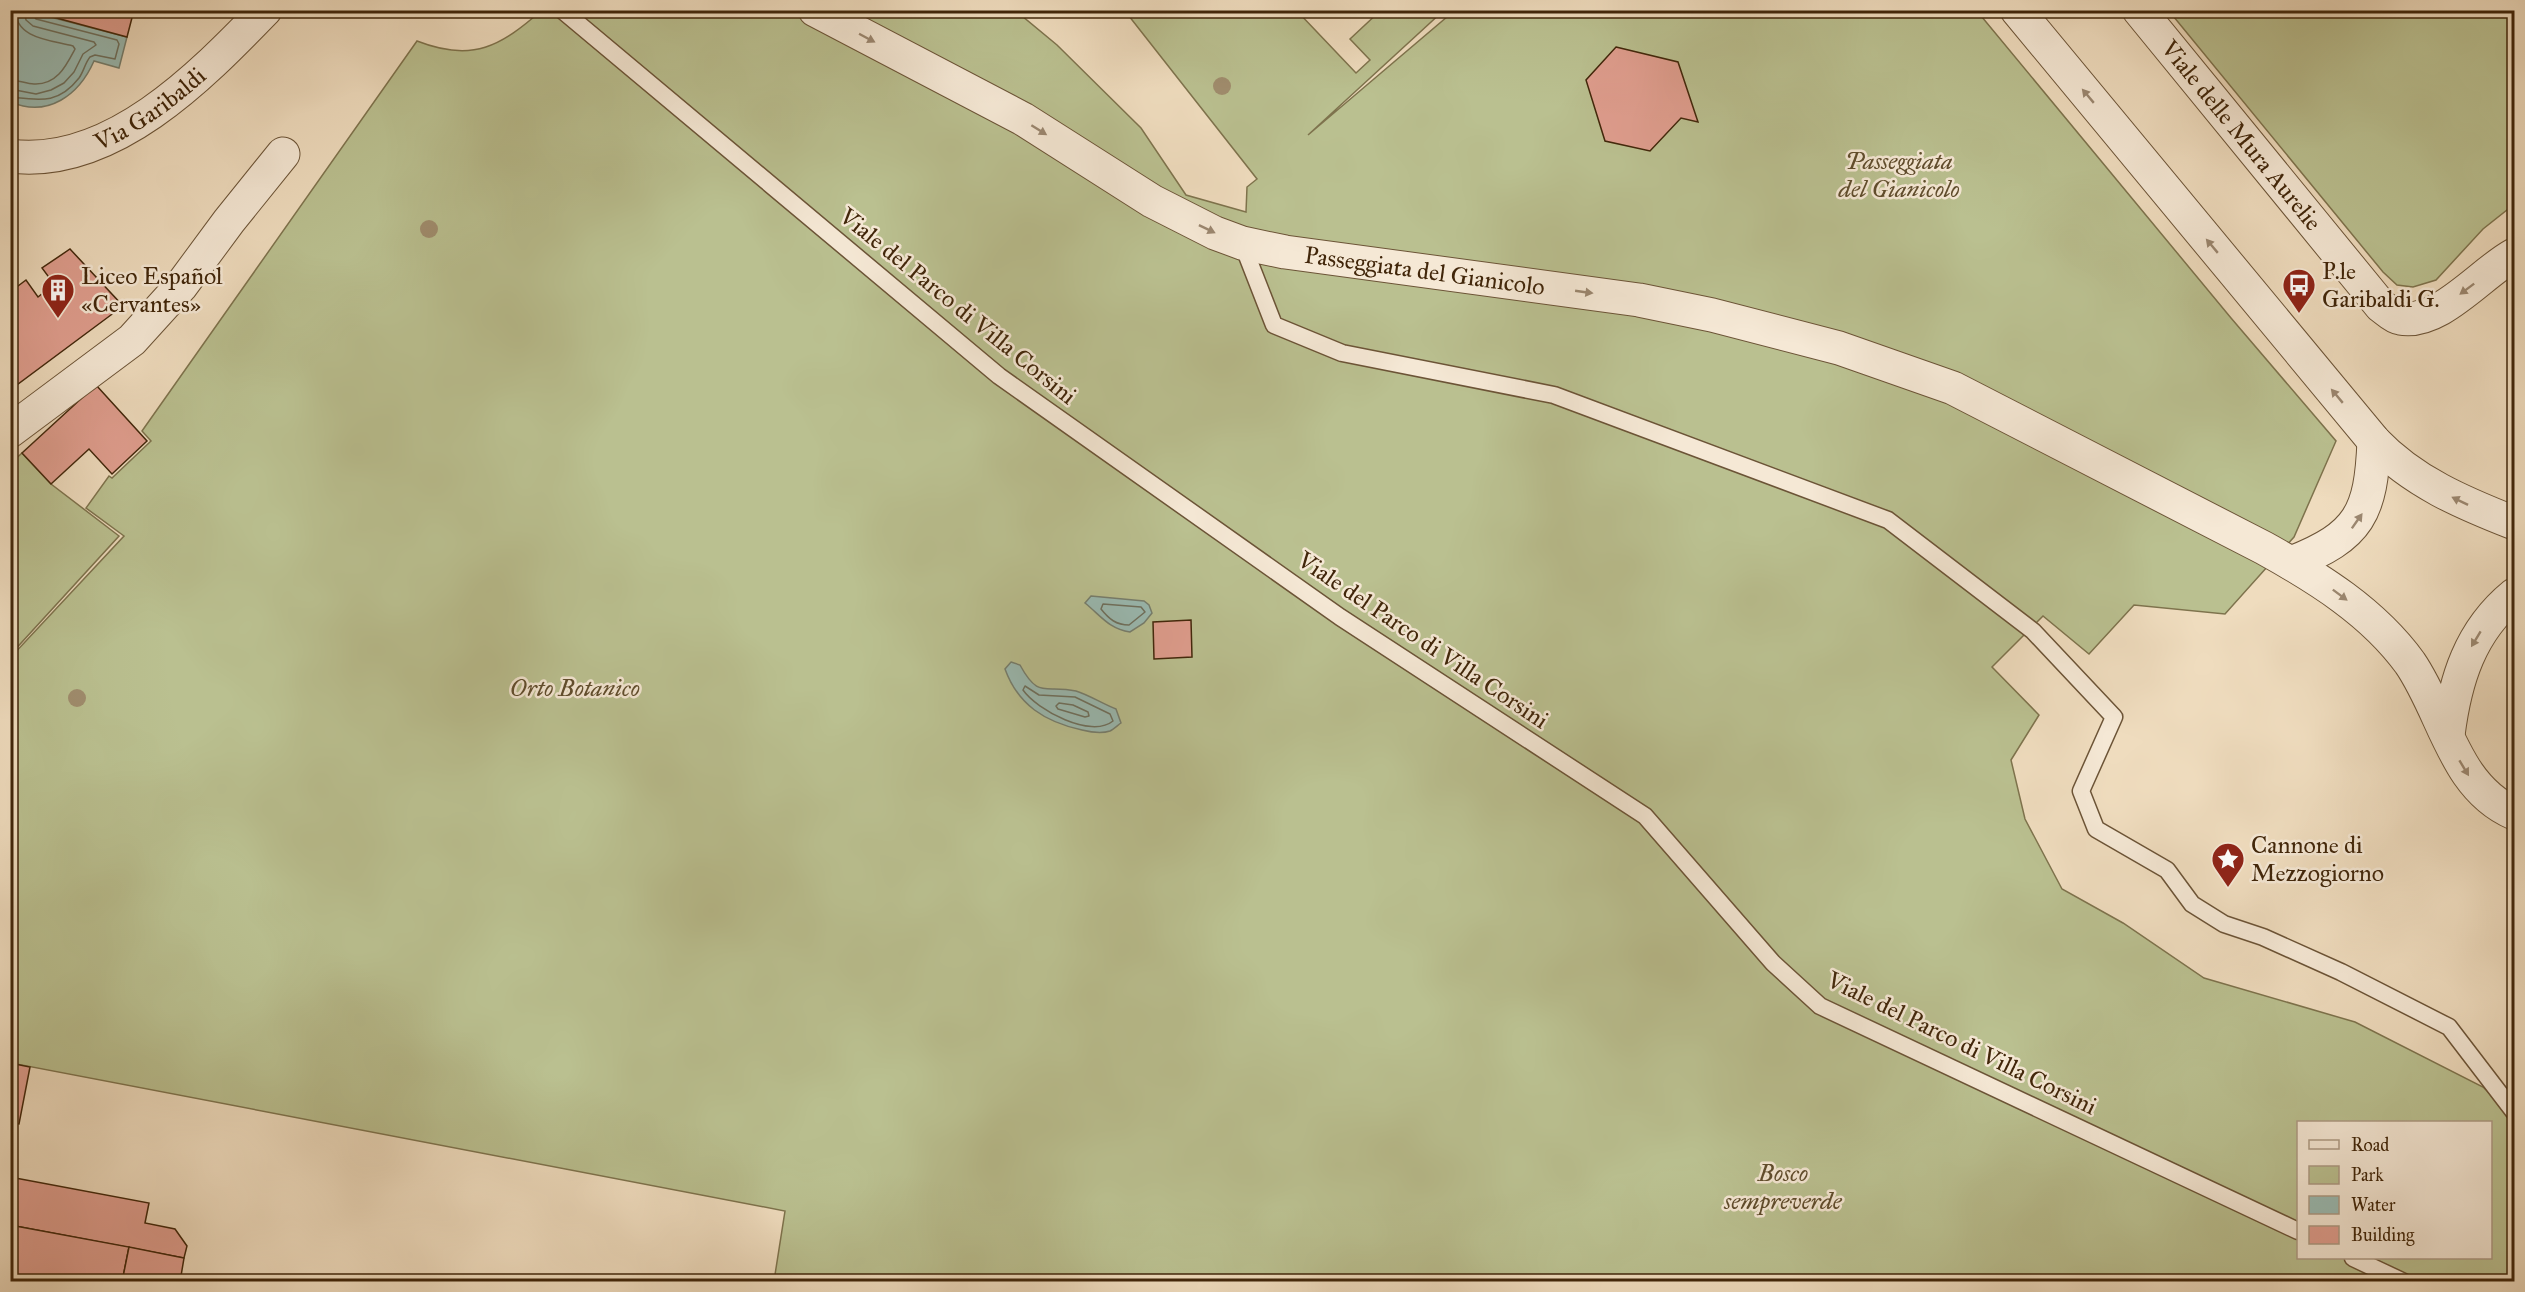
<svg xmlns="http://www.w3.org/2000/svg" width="2525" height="1292" font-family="'IM FELL Great Primer',serif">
	<rect width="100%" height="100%" fill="#efdcbe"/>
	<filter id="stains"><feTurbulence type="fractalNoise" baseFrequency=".00333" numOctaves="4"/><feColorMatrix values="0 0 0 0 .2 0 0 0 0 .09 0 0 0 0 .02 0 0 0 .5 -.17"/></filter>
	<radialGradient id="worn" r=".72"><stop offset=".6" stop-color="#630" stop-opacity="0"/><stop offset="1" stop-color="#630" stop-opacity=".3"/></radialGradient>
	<g fill="#bac090" stroke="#7e734d" stroke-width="1.5" fill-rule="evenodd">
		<path d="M542 10 1016 11 1057 45 1141 128 1186 195 1246 212 1247 187 1257 179 1125 11H1297L1356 73 1370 60 1350 39 1380 11H1443L1308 135 1454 11H1977L2231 318 2336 441 2294 537 2225 614 2134 605 2089 654 2043 616 1992 667 2039 715 2011 760 2025 819 2062 889 2123 923 2204 978 2355 1022 2483 1087 2514 1116V1281H774L785 1211 11 1063 10 658 124 536 86 508 109 476 112 478 151 441 142 431 417 41C473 63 501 46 542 10ZM2298 1122H2490V1258H2298Z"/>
		<polygon points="2169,11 2514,11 2514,210 2507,210 2483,229 2436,280 2413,287 2397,285 2383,272"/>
		<polygon points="22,453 51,484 119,536 11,654 11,463"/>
	</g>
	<g fill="#9abbb3" stroke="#767f6f" stroke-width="1.5">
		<path d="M11 11H27L127 37 119 68 94 61C79 95 48 118 11 102Z"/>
		<path d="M1091 596 1144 601 1149 605 1152 613 1144 623 1130 632C1109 629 1101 616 1085 603Z"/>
		<path d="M1011 662 1020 665C1039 700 1045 684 1076 691 1089 695 1103 704 1116 709L1121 723C1118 725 1114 729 1110 731 1101 734 1090 732 1082 730 1045 722 1018 705 1005 669Z"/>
	</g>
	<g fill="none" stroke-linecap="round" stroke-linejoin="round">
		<g stroke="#6e705e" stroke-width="1.5">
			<path d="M10 80C19 80 26 84 34 84 57 85 66 66 75 49L73 46C51 40 16 39 15 10"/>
			<polyline points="10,89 36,94 51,90 64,83 74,72 83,54 96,45 94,42 33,26 26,20 24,10"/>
			<path d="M10 97C39 100 58 105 79 78 84 71 85 63 90 57L95 55 115 59 119 44 117 40 36 19 31 13"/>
			<path d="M1103 604 1141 607 1145 612 1129 625C1116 625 1109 619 1101 609Z"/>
			<path d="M1025 686 1039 695 1075 697 1110 714 1113 721C1091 739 1037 710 1023 690Z"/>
			<polygon points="1059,703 1073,705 1088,712 1089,716 1085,717 1058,709 1056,706"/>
		</g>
	</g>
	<g fill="#e09e8f" stroke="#41260a" stroke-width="1.5">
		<polygon points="27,10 134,10 127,37"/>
		<polygon points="1616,47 1678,62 1698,122 1681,118 1650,151 1605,141 1586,80"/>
		<polygon points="70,249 123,306 10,390 10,292 26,280 38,297 54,284 42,268"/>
		<polygon points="96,385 147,441 112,474 89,449 51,484 22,453"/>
		<polygon points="1191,620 1192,657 1154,659 1153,622"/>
		<polygon points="10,1063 30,1067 19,1124 10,1123"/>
		<polygon points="10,1177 149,1203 145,1223 175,1229 187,1246 184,1258 10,1225"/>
		<polygon points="10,1225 129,1247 122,1282 52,1282 10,1274"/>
		<polygon points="129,1247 184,1258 180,1282 122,1282"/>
	</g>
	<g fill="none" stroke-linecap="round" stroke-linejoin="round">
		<defs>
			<g id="service">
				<polyline points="562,10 999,376 1340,617 1645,816 1773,963 1820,1006 2298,1231"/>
				<polyline points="1242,243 1274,325 1342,353 1554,395 1888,520 2033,631 2114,717 2081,791 2096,829 2167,870 2192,904 2224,924 2263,937 2341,972 2449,1027 2514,1112"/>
				<polyline points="2353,1258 2404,1282"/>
			</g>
			<g id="minor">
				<path id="s1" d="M2139 10 2381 306C2387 310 2393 317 2400 318 2439 326 2482 272 2514 255"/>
				<polyline points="10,431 132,340 181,286 229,221 283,154"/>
				<path d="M2291 563C2360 536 2371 513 2374 441"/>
				<path d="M2448 735C2455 680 2470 631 2514 595"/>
			</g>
			<g id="tertiary">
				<path id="s2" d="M815 10 1023 119 1152 201 1215 233 1242 243 1285 252 1639 300 1712 315 1839 348 1953 388 2264 548C2318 578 2373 612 2410 663 2445 714 2454 787 2514 813"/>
				<path d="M2017 10 2374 441C2413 482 2463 503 2514 523"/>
				<path id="s3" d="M10 156C111 169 201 76 265 10"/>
			</g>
		</defs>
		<use href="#service" stroke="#6c5437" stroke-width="19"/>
		<use href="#minor" stroke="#6c5437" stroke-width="35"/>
		<use href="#tertiary" stroke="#6c5437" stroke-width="35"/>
		<use href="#service" stroke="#f5e8d5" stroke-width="16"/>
		<use href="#minor" stroke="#f5e8d5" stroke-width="33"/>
		<use href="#tertiary" stroke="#f5e8d5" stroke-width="33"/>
	</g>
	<g fill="#a08d6e">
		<circle cx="1222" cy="86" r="9"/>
		<circle cx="429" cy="229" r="9"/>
		<circle cx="77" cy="698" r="9"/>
	</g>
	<defs><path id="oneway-solid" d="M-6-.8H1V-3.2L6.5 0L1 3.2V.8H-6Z" transform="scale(1.5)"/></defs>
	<g fill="#9b8770">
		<use href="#oneway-solid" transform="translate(867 38) rotate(28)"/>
		<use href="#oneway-solid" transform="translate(2088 96) rotate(-130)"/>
		<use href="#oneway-solid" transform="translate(1039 130) rotate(32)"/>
		<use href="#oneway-solid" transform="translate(1207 229) rotate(26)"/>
		<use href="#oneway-solid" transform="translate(2212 246) rotate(-130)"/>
		<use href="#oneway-solid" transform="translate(2467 289) rotate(143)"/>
		<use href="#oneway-solid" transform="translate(1584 292) rotate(8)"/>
		<use href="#oneway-solid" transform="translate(2337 396) rotate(-130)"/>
		<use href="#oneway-solid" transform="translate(2460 501) rotate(-154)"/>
		<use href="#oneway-solid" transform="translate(2357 521) rotate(-55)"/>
		<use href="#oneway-solid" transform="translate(2340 595) rotate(37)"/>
		<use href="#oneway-solid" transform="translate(2476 639) rotate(121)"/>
		<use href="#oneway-solid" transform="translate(2464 768) rotate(59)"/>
	</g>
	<defs>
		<symbol id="bus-pin" viewBox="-11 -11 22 30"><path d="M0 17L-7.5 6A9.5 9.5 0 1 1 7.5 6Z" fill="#8f2418" stroke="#f5e8d5"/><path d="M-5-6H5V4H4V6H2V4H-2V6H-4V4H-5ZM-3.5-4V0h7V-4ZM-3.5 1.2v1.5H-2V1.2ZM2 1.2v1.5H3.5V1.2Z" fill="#fff"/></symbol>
		<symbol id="building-pin" viewBox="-11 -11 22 30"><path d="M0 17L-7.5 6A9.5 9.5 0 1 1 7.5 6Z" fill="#8f2418" stroke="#f5e8d5"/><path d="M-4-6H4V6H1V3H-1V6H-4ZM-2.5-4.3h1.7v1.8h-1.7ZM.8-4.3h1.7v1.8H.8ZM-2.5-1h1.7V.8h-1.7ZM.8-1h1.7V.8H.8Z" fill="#fff"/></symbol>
		<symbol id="sight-pin" viewBox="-11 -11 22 30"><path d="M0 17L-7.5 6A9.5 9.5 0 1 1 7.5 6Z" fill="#8f2418" stroke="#f5e8d5"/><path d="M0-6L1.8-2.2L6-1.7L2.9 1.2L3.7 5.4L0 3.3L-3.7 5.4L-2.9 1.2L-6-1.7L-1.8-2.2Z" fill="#fff"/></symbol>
	</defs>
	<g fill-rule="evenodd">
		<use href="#bus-pin" x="2280" y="266" width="38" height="52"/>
		<use href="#building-pin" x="39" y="271" width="38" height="52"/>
		<use href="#sight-pin" x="2209" y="840" width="38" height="52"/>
	</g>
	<g text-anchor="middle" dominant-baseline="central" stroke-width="5" stroke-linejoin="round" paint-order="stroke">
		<g font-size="24" fill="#41260a" stroke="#f5e8d5">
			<text stroke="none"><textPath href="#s3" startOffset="152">Via Garibaldi</textPath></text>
			<text stroke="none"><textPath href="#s1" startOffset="162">Viale delle Mura Aurelie</textPath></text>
			<text stroke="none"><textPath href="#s2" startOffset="672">Passeggiata del Gianicolo</textPath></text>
			<text transform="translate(958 306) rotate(39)">Viale del Parco di Villa Corsini</text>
			<text transform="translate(1423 640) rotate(34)">Viale del Parco di Villa Corsini</text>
			<text transform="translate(1962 1043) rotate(26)">Viale del Parco di Villa Corsini</text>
		</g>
		<g font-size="24" font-style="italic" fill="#5f4c2c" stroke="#f5e8d5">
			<text x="1899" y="161">Passeggiata<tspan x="1899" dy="28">del Gianicolo</tspan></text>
			<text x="575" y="688">Orto Botanico</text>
			<text x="1783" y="1173">Bosco<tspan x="1783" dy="28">sempreverde</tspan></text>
		</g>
		<g font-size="24" fill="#41260a" stroke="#f5e8d5" text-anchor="start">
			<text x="2322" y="271">P.le<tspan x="2322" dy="28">Garibaldi G.</tspan></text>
			<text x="81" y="276">Liceo Español<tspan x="81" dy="28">«Cervantes»</tspan></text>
			<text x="2251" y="845">Cannone di<tspan x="2251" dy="28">Mezzogiorno</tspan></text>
		</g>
	</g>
	<rect width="2525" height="1292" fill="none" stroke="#efdcbe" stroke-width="36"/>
	<rect x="12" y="12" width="2501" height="1268" fill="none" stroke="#41260a" stroke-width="3"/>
	<rect x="18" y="18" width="2489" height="1256" fill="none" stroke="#41260a" stroke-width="1.5"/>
	<rect x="2297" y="1121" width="195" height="138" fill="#f5e8d5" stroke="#ad9a84" stroke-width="1.5"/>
	<rect x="2309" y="1140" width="30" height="9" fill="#f5e8d5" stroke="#ad9a84" stroke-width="1.5"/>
	<text x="2351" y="1151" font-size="18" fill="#41260a">Road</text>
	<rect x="2309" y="1166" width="30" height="18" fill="#bac090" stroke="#ad9a84" stroke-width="1.5"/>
	<text x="2351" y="1181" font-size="18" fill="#41260a">Park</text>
	<rect x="2309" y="1196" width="30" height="18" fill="#9abbb3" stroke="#ad9a84" stroke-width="1.5"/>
	<text x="2351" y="1211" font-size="18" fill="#41260a">Water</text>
	<rect x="2309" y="1226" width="30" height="18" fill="#e09e8f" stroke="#ad9a84" stroke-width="1.5"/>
	<text x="2351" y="1241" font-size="18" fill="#41260a">Building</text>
	<rect width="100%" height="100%" filter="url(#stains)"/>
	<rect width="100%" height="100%" fill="url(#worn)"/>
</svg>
